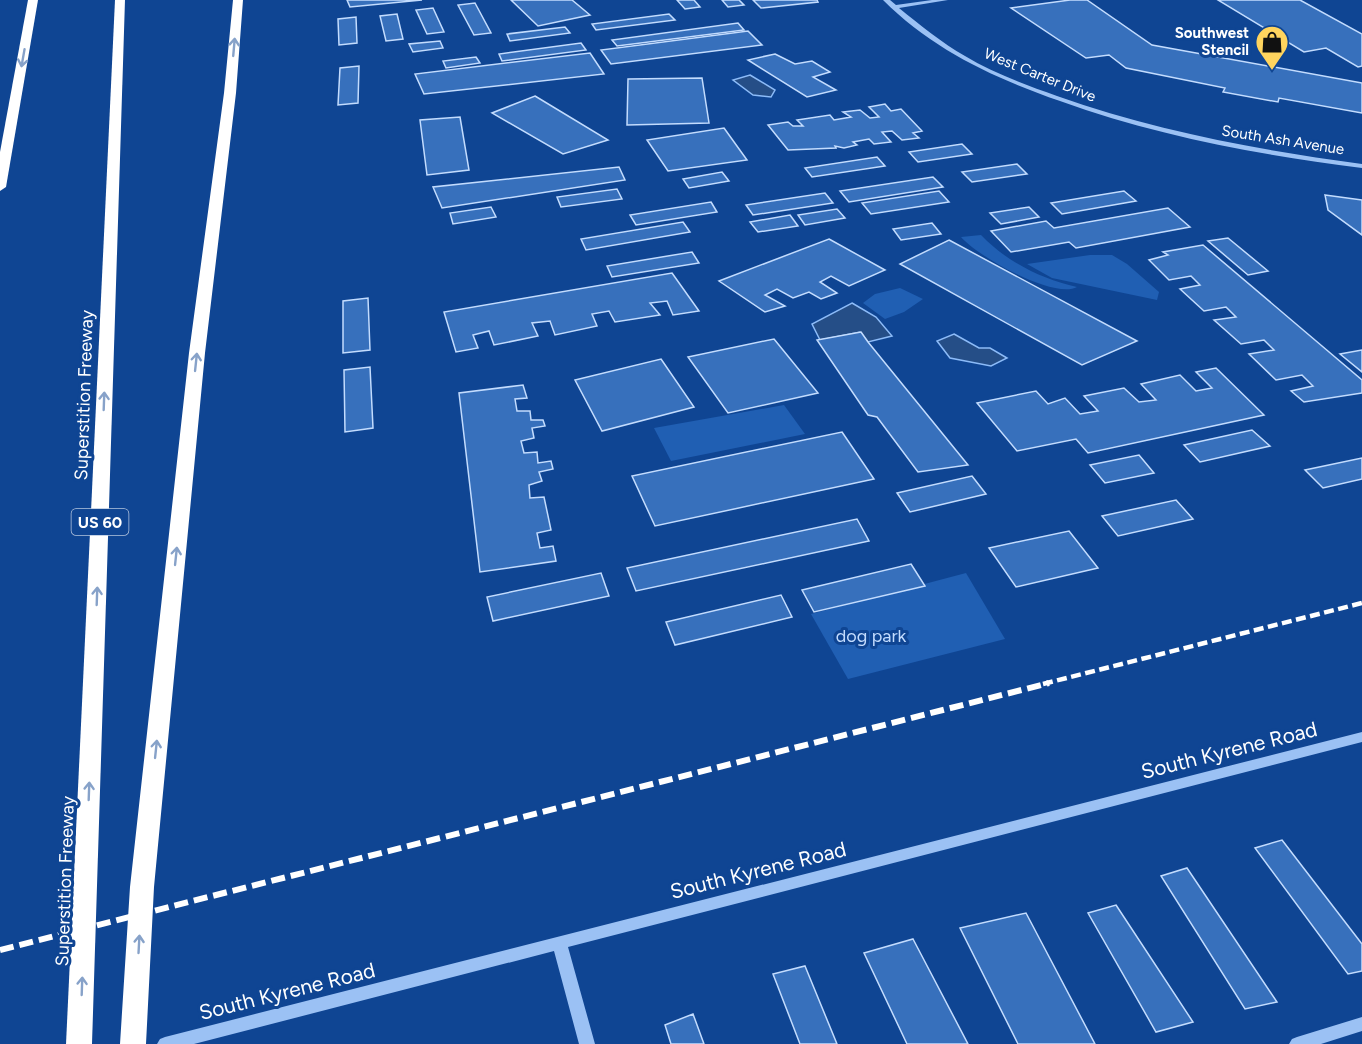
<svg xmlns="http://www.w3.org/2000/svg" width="1362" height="1044" font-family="Figtree,sans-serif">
	<rect width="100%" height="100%" fill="#0f4593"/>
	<g fill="#205fb3">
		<path d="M981 235C1007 262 1041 279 1077 287 1054 300 977 256 961 237Z"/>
		<polygon points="1090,255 1112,255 1127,264 1159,292 1157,300 1052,278 1027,264"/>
		<polygon points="900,288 923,299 904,312 885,319 863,303 875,294"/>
		<polygon points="784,405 805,434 671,461 654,428"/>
		<polygon points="966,573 1005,639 848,679 811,614"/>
	</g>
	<g fill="#254e87" stroke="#8cbbf8" stroke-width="1.5">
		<polygon points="750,75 775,90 771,97 753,95 733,80"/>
		<polygon points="852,303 876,317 892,336 868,342 860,332 820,340 812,324"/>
		<polygon points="954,334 979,348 990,348 1007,358 991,366 950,358 937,341"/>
	</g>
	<g fill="#3770bc" stroke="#c3dcfe" stroke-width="1.5">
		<polygon points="347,0 422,0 350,7"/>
		<polygon points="511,0 572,0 590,15 538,26"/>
		<polygon points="677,0 694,0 700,7 685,9"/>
		<polygon points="722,0 739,0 744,5 728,7"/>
		<polygon points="753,0 817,0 818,2 761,8"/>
		<polygon points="1070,0 1087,0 1152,45 1362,83 1362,113 1279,98 1278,102 1223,92 1225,88 1126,68 1109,55 1086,58 1011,8"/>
		<polygon points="1218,0 1300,0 1362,34 1362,66 1358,67 1326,48 1304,52"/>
		<polygon points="475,3 491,33 474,35 458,5"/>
		<polygon points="433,8 444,32 427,34 416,10"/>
		<polygon points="397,14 403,39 386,41 380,16"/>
		<polygon points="669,14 675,20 596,30 592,24"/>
		<polygon points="356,17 357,43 339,45 338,19"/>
		<polygon points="738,23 744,30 617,46 612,40"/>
		<polygon points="565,27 570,33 510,41 507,34"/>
		<polygon points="748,31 762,45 611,64 601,50"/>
		<polygon points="440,41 443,48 413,52 409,44"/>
		<polygon points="581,43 586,50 502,61 499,54"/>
		<polygon points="590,53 604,74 424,94 415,74"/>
		<polygon points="775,54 795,64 812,61 830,72 813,77 836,90 807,97 748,60"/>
		<polygon points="476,57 480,63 446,68 443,61"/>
		<polygon points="359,66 358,103 338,105 340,68"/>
		<polygon points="702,78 709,123 627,125 628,79"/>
		<polygon points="535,96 608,140 563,154 492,113"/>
		<polygon points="885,104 891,111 901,109 922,131 913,133 919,138 902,140 892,131 882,132 891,142 874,144 869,139 853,142 857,145 844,148 835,146 836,148 788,150 768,125 788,122 793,126 803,126 797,120 830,115 834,120 851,117 843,112 860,110 870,118 879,117 869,107"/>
		<polygon points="460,117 469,170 427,175 420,120"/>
		<polygon points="724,128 747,160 668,171 647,140"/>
		<polygon points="962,144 972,154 918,162 909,152"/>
		<polygon points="877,157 885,166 812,177 805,168"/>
		<polygon points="1017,164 1027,174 972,182 962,172"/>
		<polygon points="619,167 625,180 442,208 433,187"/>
		<polygon points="722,172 729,181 689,188 683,179"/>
		<polygon points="933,177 943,187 849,202 840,191"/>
		<polygon points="617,189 622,199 561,207 557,197"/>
		<polygon points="939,191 949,202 871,214 862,203"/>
		<polygon points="1124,191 1136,201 1062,214 1051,203"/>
		<polygon points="825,193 833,203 753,215 746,205"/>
		<polygon points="1325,195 1362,200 1362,235 1328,210"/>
		<polygon points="711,202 717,212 636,225 630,215"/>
		<polygon points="491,207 496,217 453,224 450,213"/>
		<polygon points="1029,207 1039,217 1001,224 990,213"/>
		<polygon points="1168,208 1190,227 1076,248 1069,242 1011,252 991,231 1046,221 1054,228"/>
		<polygon points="837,209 845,218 805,225 798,215"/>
		<polygon points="790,215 798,226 758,232 750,222"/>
		<polygon points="683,222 690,232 586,250 581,239"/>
		<polygon points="932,223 941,234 901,240 893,229"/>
		<polygon points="1228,238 1268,271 1248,275 1208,241"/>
		<polygon points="829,239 885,270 849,286 831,276 820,282 837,293 821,299 809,292 793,298 777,289 765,295 785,306 765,312 719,281"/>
		<polygon points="949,240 1137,341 1082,365 900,264"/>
		<polygon points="1203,245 1362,380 1362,393 1304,402 1291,391 1313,386 1302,375 1276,380 1249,354 1274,350 1264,340 1241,344 1214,320 1236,317 1226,307 1204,311 1180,289 1200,285 1191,276 1169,280 1149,260 1168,255 1163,252"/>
		<polygon points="692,252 699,263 612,277 607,266"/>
		<polygon points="672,273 699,311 673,315 667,301 650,303 660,315 615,322 609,311 592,314 597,326 555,335 550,321 532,323 538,336 494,345 489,331 473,335 478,348 456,352 444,312"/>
		<polygon points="368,298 370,350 343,353 343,301"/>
		<polygon points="861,332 868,342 968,465 918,472 877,417 868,415 817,340"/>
		<polygon points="774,339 818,393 728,413 688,357"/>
		<polygon points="1362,350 1362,372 1340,354"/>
		<polygon points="661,359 694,407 602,431 575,380"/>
		<polygon points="370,367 373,428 345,432 344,370"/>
		<polygon points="1216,368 1264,415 1088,453 1076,439 1017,451 977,403 1036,391 1048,404 1065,398 1080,414 1098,411 1084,396 1124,388 1139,402 1156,400 1141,384 1180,375 1196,391 1212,388 1196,372"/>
		<polygon points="523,385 527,398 515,399 517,411 530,411 531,420 543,420 545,426 532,428 534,438 521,441 524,453 537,452 538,463 551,461 553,469 539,472 542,481 529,485 530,498 544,497 551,530 537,533 540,548 553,546 556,561 480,572 459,393"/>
		<polygon points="1252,430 1270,446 1200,462 1184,445"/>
		<polygon points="842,432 874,479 655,526 632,476"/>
		<polygon points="1139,455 1154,473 1105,483 1090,465"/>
		<polygon points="1362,458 1362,479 1323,488 1305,470"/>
		<polygon points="972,476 986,494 910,512 897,493"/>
		<polygon points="1176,500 1193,519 1118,536 1102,516"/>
		<polygon points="857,519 869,541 636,591 627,568"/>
		<polygon points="1069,531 1098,568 1016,587 989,548"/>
		<polygon points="911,564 925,586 814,612 802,590"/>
		<polygon points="601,573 609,596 493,621 487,597"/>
		<polygon points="781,595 792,617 675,645 666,622"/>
		<polygon points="1282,840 1362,944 1362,971 1348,974 1255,848"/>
		<polygon points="1187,868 1277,1002 1245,1009 1161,876"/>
		<polygon points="1116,905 1193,1022 1156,1032 1088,913"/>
		<polygon points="1026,913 1095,1044 1018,1044 960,928"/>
		<polygon points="913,939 968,1044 907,1044 864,953"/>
		<polygon points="805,966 837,1044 800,1044 773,974"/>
		<polygon points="693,1014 704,1044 671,1044 665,1025"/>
	</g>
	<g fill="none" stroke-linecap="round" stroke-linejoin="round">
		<g fill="#9bc1f4" fill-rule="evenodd">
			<path d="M883 0H890L896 5 932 0H948L899 8C920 25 942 43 965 56 993 73 1026 85 1057 96 1156 131 1258 150 1362 164V168C1259 155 1157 136 1060 101 994 78 933 50 883 0Z"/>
			<polygon points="1362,732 1362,742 568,947 595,1044 579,1044 554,951 194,1044 157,1044 160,1039 165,1037"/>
			<polygon points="1362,1017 1362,1031 1321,1044 1289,1044 1292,1039 1297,1037"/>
		</g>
		<g fill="#fff" fill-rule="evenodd">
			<polygon points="28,0 38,0 6,187 0,191 0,152"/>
			<polygon points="115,0 125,0 92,1044 66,1044"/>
			<polygon points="233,0 243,0 236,93 205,353 154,887 146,1044 120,1044 130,887 189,353 224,93"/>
		</g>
		<polyline stroke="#fff" stroke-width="4.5" stroke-dasharray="10 4.5" stroke-linecap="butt" points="1043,684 1362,603"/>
		<polyline stroke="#fff" stroke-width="6" stroke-dasharray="14 6" stroke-linecap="butt" points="0,950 1049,683"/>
	</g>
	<defs><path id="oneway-shaft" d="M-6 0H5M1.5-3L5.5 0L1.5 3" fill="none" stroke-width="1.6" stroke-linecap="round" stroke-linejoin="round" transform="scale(1.5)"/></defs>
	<g stroke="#87a2c9">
		<use href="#oneway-shaft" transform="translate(234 47) rotate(-85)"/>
		<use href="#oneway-shaft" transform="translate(23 58) rotate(100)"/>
		<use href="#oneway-shaft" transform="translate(196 362) rotate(-84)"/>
		<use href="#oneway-shaft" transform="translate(104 401) rotate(-88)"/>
		<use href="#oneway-shaft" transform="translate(176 556) rotate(-84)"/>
		<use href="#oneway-shaft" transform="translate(97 596) rotate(-88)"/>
		<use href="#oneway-shaft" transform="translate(156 749) rotate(-84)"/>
		<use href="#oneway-shaft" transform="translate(89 791) rotate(-88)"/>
		<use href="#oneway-shaft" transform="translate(139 944) rotate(-87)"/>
		<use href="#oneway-shaft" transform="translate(82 986) rotate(-88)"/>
	</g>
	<defs>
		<symbol id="shop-pin" viewBox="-11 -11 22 30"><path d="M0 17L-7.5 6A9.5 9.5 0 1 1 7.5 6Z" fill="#ffd45e" stroke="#0f4593"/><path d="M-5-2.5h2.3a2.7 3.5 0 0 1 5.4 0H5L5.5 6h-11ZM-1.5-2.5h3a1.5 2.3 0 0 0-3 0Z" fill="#111"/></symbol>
	</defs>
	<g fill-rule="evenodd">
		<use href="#shop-pin" x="1253" y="23" width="38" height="52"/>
	</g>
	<g text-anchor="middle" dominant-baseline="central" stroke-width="6" stroke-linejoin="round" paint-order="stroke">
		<g font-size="15" font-weight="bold" fill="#fff" stroke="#0f4593" text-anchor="end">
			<text x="1249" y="33">Southwest<tspan x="1249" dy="17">Stencil</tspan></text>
		</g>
		<g font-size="15" fill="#fff" stroke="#0f4593">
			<text transform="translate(1040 75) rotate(22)">West Carter Drive</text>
			<text transform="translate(1283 140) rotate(9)">South Ash Avenue</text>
		</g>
		<rect fill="#0f4593" stroke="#b7c7df" stroke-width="1.5" x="71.5" y="509" width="57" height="26" rx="4.5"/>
		<g font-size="16" font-weight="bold" fill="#fff">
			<text x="100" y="522">US 60</text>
		</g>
		<g font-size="18" fill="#fff" stroke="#0f4593">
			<text transform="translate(84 395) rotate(-88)">Superstition Freeway</text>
			<text transform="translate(65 881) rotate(-88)">Superstition Freeway</text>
		</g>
		<g font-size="18" fill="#c3dcfe" stroke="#0f4593">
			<text x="871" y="636">dog park</text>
		</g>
		<g font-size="21" fill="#fff" stroke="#0f4593">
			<text transform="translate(1229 750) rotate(-14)">South Kyrene Road</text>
			<text transform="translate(758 870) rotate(-14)">South Kyrene Road</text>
			<text transform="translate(287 991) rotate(-14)">South Kyrene Road</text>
		</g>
	</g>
</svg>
